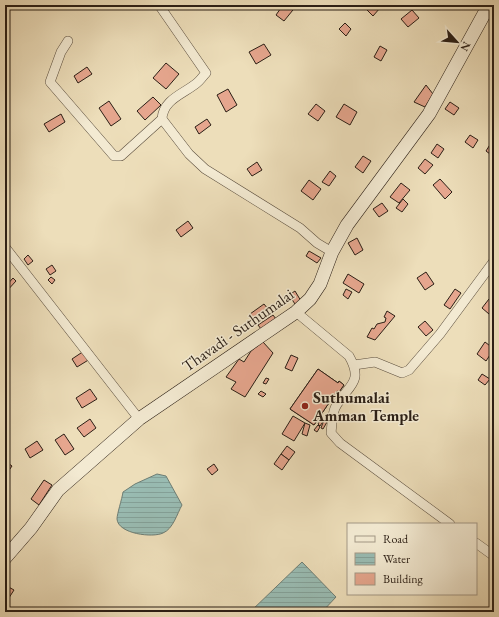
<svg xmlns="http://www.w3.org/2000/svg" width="499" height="617" font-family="'EB Garamond',serif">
	<defs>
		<pattern id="water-rules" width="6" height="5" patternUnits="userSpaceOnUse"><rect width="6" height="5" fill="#99bcb3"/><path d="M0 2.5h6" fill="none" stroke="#84a199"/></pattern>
	</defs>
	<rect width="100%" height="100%" fill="#eddeba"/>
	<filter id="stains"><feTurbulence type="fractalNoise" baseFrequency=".005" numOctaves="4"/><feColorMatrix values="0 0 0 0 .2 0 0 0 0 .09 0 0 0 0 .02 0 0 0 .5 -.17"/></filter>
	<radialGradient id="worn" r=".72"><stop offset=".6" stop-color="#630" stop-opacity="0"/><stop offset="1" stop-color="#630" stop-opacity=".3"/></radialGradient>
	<g fill="url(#water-rules)" stroke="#6d7d74">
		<path d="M157 474 166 476 182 505C177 514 173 529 163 533 153 538 118 534 117 519 117 514 122 499 123 492L135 484Z"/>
		<polygon points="302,562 336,597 322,612 250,612"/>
	</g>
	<g fill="#e6a68e" stroke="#2a1e15" fill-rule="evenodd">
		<polygon points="283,5 297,5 284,21 276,15"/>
		<polygon points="362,5 378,5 380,8 373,16"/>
		<polygon points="412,10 419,18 408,27 401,19"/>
		<polygon points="345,23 351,29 346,36 339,29"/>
		<polygon points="264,44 271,55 256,64 249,52"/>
		<polygon points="380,46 387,50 381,61 374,57"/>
		<polygon points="166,63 179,74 166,89 153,78"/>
		<polygon points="87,67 92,74 78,83 74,76"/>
		<polygon points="426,85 433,94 425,107 414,102"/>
		<polygon points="228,89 237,105 226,112 217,95"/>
		<polygon points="153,97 161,105 145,120 137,111"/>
		<polygon points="109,101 121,119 111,126 99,108"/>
		<polygon points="450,102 459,108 454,115 445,109"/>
		<polygon points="316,104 325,111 318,121 308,114"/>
		<polygon points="344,104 357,112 350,125 336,117"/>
		<polygon points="61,114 65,122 49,132 44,124"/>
		<polygon points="207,119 211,125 199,134 195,127"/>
		<polygon points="470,135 478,140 473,148 465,142"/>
		<polygon points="491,143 494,145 494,157 486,151"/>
		<polygon points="437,144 444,149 438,158 431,153"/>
		<polygon points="363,156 371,161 363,173 355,167"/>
		<polygon points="425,159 433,165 425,174 418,168"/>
		<polygon points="257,162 262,170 252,176 247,169"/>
		<polygon points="330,171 336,176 329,186 322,182"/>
		<polygon points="440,179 452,192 445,199 433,185"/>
		<polygon points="309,180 321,189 313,200 301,191"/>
		<polygon points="401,183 410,190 399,203 390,197"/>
		<polygon points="403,199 408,204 402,212 396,208"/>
		<polygon points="382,203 388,211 379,217 373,209"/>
		<polygon points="188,221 193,228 181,237 176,230"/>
		<polygon points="357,238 363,250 355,255 348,243"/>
		<polygon points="309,251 321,258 317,263 306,256"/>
		<polygon points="28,255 33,261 28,265 24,259"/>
		<polygon points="52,265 56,271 50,275 46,269"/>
		<polygon points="426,272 434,284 425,290 417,278"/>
		<polygon points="348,274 364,284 359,293 343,283"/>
		<polygon points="51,277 55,280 52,284 48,280"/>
		<polygon points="13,278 16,281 5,293 5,287"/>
		<polygon points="346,289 352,292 348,299 343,295"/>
		<polygon points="455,289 461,293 450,309 444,305"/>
		<polygon points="295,291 301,301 295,304 289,295"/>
		<polygon points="489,299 494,303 494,307 489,314 482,308"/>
		<polygon points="264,304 268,309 253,319 250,314"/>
		<polygon points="387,311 395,316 375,340 367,337 372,328 374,329 377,324 385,322 386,318 384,317"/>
		<polygon points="273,315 276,319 261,329 258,325"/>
		<polygon points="425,321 433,330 426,336 418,327"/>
		<polygon points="263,342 273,353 245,397 231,389 236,382 226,377 239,359 244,362 251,351"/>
		<polygon points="485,342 494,349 486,361 477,354"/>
		<polygon points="84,351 90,359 77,367 72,359"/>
		<polygon points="291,355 298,358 292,371 285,368"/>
		<path d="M318 369 338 383 339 381 344 385 339 392 337 391 314 425 290 409ZM320 384 330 390 318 404 310 398Z"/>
		<polygon points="318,369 338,383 339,381 344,385 339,392 337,391 314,425 290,409"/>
		<polygon points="482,374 490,379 485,385 478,380"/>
		<polygon points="266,378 269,379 266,384 263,383"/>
		<polygon points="90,389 97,399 82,408 76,398"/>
		<polygon points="261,391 266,394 263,397 258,394"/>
		<polygon points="293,416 305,423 294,441 282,434"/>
		<polygon points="90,419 96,428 84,437 77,428"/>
		<polygon points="321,419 324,420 320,426 318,424"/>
		<polygon points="324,420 327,422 323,429 321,428"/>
		<polygon points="305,423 310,425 307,436 302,434"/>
		<polygon points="318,425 320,427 317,432 314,430"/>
		<polygon points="64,434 74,449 65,455 55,440"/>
		<polygon points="37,441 43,450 30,458 25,449"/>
		<polygon points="287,446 295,452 289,460 281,454"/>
		<polygon points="281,454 289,460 282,470 274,464"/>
		<polygon points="5,461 12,466 5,476"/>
		<polygon points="214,464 218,470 212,475 207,469"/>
		<polygon points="44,480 52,485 39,505 31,499"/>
		<polygon points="5,585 14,590 5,604"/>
	</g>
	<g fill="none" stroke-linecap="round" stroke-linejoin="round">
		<defs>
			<g id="street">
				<path d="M159 5 206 73C204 75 202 78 199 81 187 93 163 98 162 119L189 154 205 169 300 228 317 243 332 252"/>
				<polyline points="68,41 61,52 50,82 114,156 121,156 162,119"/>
				<polyline points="5,247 139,419"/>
				<path d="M296 312 349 356C365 384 346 386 335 408 332 415 332 425 331 433L340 443 450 524"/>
				<polyline points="354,365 375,362 402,373 409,370 440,334 494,261"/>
				<polyline points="476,543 494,556"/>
			</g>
			<polyline id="secondary" points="5,558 31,528 58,490 139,419 296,312 310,299 320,284 332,252 347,225 429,114 489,5"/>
		</defs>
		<use href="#street" stroke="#5b4e3e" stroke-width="10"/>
		<use href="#secondary" stroke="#2a1e15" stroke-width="14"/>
		<use href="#street" stroke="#f3ead2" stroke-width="9"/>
		<use href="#secondary" stroke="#f3ead2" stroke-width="13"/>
	</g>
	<circle fill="#8f2418" stroke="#f3ead2" stroke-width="1.5" cx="305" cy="406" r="4"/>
	<g text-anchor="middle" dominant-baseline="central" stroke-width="3" stroke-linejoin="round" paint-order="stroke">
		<g font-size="16" fill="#2a1e15" stroke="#f3ead2">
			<text transform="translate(238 330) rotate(-35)">Thavadi - Suthumalai</text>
		</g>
		<g font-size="16" font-weight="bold" fill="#2a1e15" stroke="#f3ead2" text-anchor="start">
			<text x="313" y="397">Suthumalai<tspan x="313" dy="18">Amman Temple</tspan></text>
		</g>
	</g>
	<rect width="499" height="617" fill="none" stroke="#eddeba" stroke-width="20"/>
	<rect x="6" y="6" width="487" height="605" fill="none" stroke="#2a1e15" stroke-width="2"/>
	<rect x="10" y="10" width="479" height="597" fill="none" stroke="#2a1e15"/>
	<rect x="347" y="523" width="130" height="72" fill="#f3ead2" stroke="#a39886"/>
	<rect x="355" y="536" width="20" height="6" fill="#f3ead2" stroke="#a39886"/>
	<text x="383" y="543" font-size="12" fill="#2a1e15">Road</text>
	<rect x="355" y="553" width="20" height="12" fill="url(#water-rules)" stroke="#a39886"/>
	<text x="383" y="563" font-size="12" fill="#2a1e15">Water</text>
	<rect x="355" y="573" width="20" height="12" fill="#e6a68e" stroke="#a39886"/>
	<text x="383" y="583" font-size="12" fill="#2a1e15">Building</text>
	<g transform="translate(457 42) rotate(117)" stroke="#f3ead2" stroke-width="3" paint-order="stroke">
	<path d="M0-3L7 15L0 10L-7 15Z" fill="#2a1e15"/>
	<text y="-6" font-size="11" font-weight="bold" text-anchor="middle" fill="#2a1e15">N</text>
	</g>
	<rect width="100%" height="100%" filter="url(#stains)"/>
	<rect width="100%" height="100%" fill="url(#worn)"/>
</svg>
